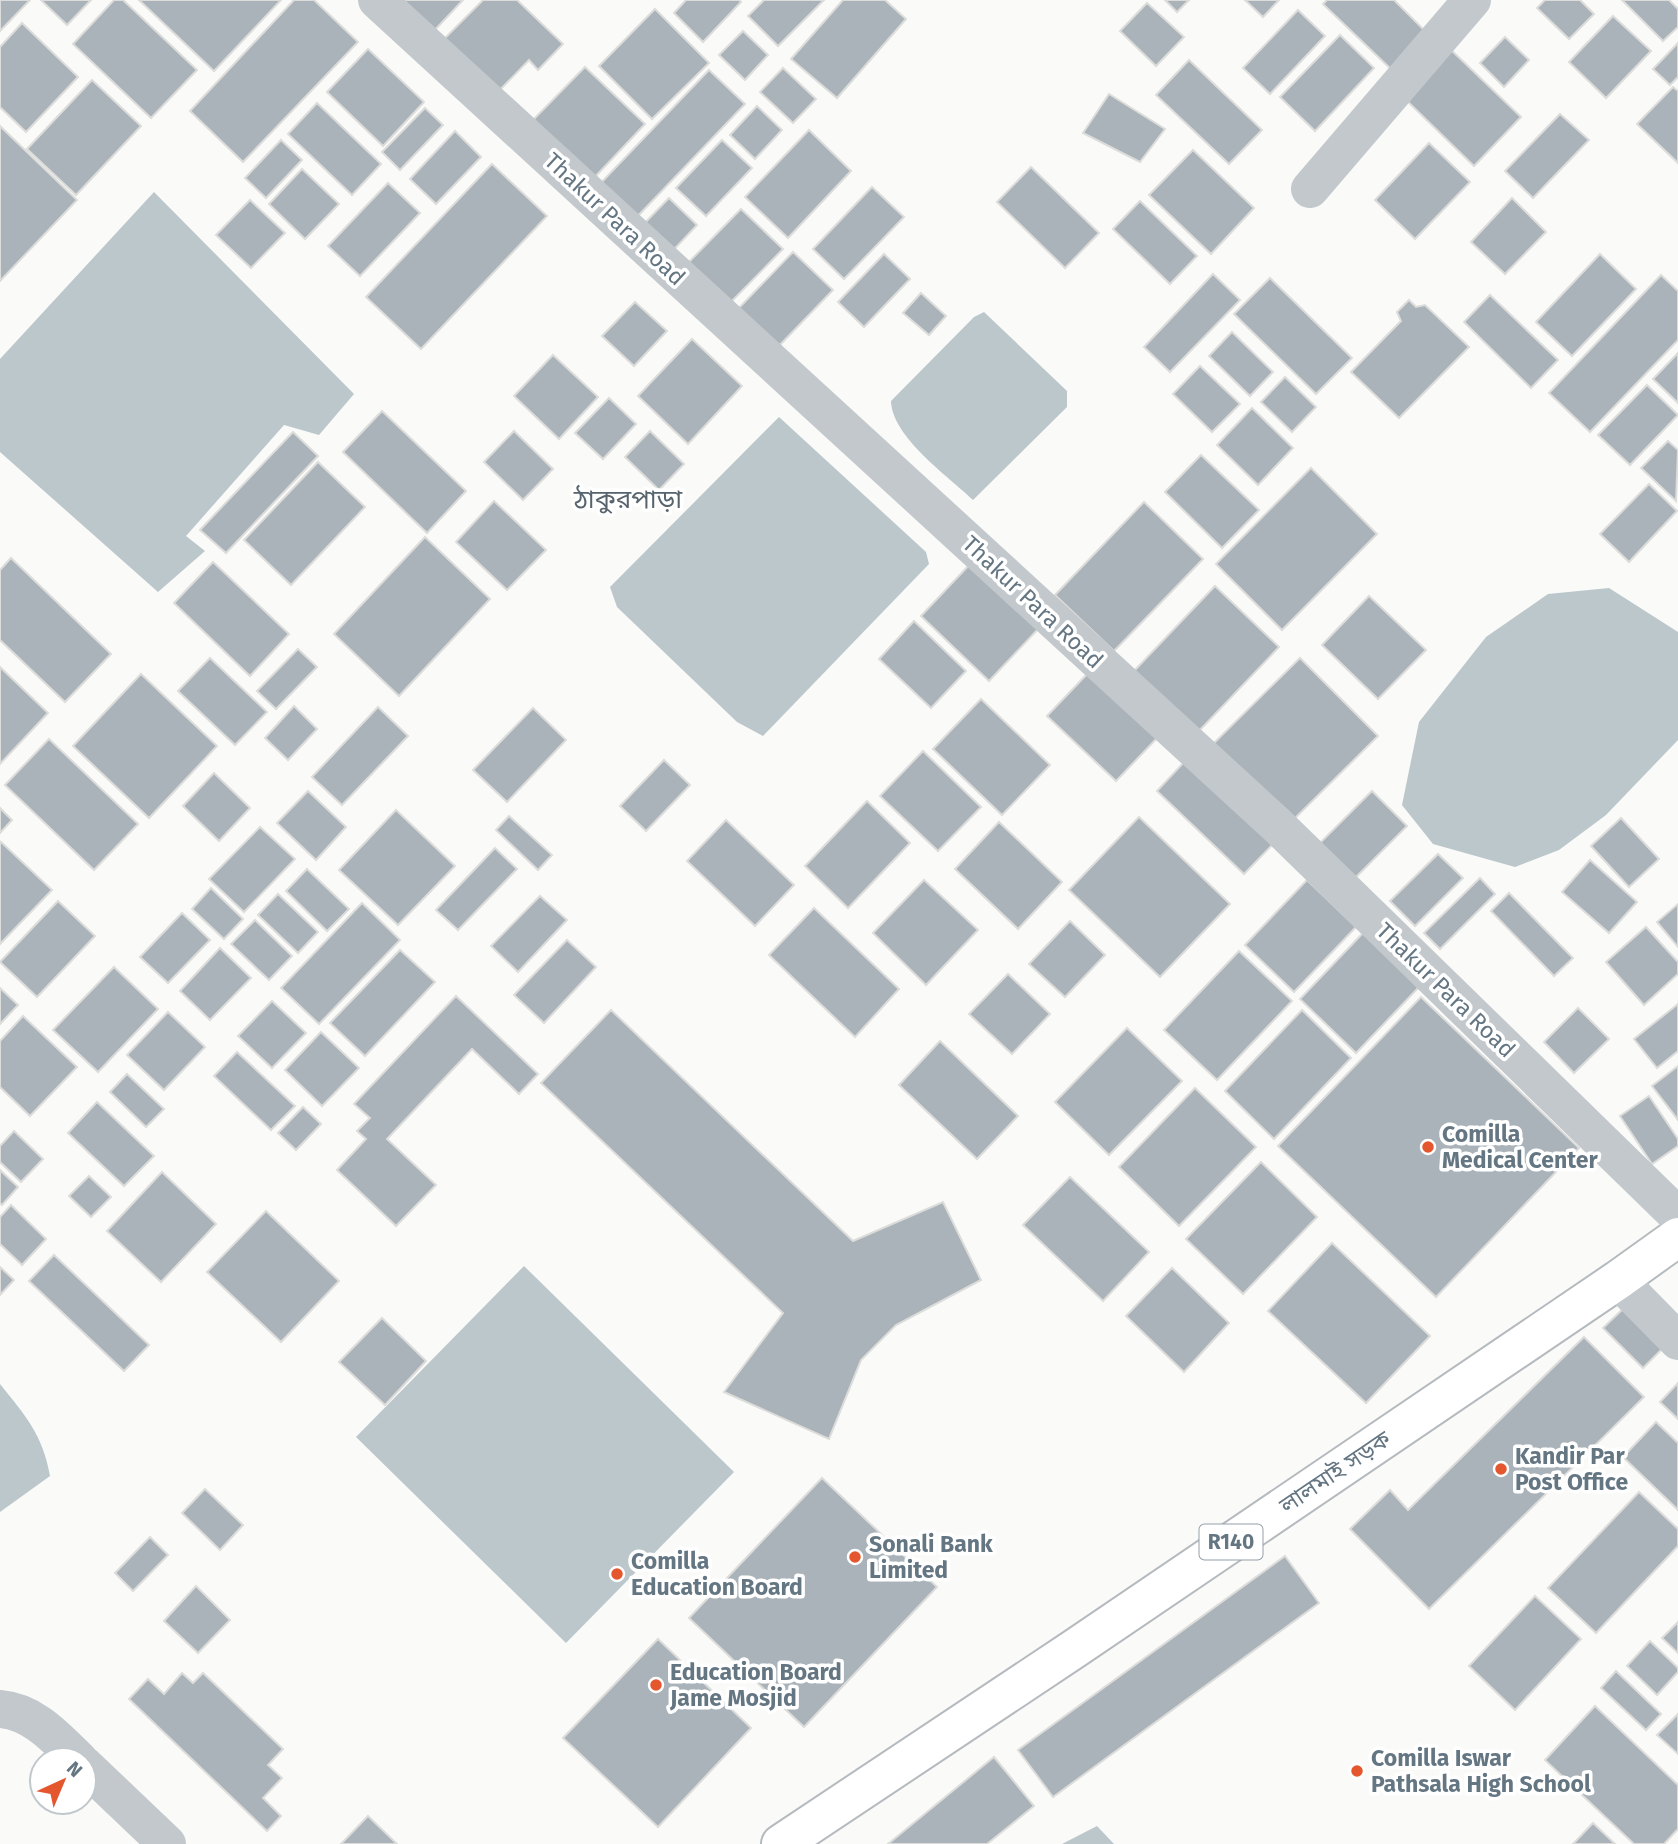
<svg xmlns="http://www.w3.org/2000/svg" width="1678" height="1844" font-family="'Fira Sans','Noto Sans Bengali',sans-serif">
	<rect width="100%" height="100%" fill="#fafaf8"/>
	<g fill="#bbc7cb">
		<polygon points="154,192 354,394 319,435 284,425 186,536 205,551 158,592 0,452 0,359"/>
		<path d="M984 312 1067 391V407L973 500C948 476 892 437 891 401L974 317Z"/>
		<polygon points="779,417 926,552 929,564 763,736 737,722 617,607 610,587"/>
		<polygon points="1609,588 1678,632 1678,740 1606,815 1559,850 1515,867 1433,844 1402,805 1419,722 1486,637 1548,594"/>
		<polygon points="524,1266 734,1472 566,1643 356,1437"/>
		<path d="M0 1384C25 1415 43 1435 50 1476L0 1512Z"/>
		<polygon points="1097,1826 1114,1844 1062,1844"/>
	</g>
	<g fill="#aab3b9" stroke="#dcdcda" stroke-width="2">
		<polygon points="0,0 30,0 0,31"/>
		<polygon points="41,0 91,0 67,25"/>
		<polygon points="114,0 123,0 197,70 151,118 73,44"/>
		<polygon points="139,0 281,0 214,71"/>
		<polygon points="294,0 314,0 358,42 243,162 190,111"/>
		<polygon points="395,0 463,0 431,34"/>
		<polygon points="483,0 517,0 563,44 538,70 529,60 494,96 440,43"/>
		<polygon points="686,0 739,0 741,2 703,42 674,13"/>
		<polygon points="764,0 824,0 778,46 748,16"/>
		<polygon points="843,0 885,0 906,19 837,98 791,59"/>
		<polygon points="1165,0 1189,0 1177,12"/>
		<polygon points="1245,0 1279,0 1263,17"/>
		<polygon points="1327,0 1394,0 1430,36 1395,73 1323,4"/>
		<polygon points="1545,0 1580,0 1594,14 1569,39 1537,8"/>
		<polygon points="1622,0 1669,0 1678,9 1678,27 1663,41"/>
		<polygon points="1147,3 1184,37 1156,66 1120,31"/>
		<polygon points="655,9 709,63 652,119 599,66"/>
		<polygon points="1298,10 1325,36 1270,94 1243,68"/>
		<polygon points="1613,16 1651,51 1606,98 1569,62"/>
		<polygon points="22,23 78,77 26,132 0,107 0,47"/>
		<polygon points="743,31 768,55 745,80 719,55"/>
		<polygon points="1340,35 1374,68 1315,131 1280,97"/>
		<polygon points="1505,37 1529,60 1504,87 1480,63"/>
		<polygon points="1678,43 1678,77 1670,85 1653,69"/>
		<polygon points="1448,47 1521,117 1474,166 1402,96"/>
		<polygon points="368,49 424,102 383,146 327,92"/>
		<polygon points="1189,60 1262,130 1229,164 1156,95"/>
		<polygon points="585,67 645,124 592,180 532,121"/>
		<polygon points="783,68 816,99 793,123 760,92"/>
		<polygon points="709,70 745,104 633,221 597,187"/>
		<polygon points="92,80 141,126 76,195 27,149"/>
		<polygon points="1673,87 1678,91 1678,163 1637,124"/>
		<polygon points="1109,94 1165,129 1140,162 1083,133"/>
		<polygon points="317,103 381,164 352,195 288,134"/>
		<polygon points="757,106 782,130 755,159 730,135"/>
		<polygon points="425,108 443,125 400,170 382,152"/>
		<polygon points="1560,114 1589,140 1533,198 1505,171"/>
		<polygon points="0,126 77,200 0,281"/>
		<polygon points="809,130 851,171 788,238 745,197"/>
		<polygon points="455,131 481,157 436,204 410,179"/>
		<polygon points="281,140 302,160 266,198 245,178"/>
		<polygon points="722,140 752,168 706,216 676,188"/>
		<polygon points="1429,143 1470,182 1415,239 1375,200"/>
		<polygon points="1193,150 1254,208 1211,254 1149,195"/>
		<polygon points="492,164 547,216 421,349 366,297"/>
		<polygon points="1031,167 1099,233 1065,268 997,202"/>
		<polygon points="302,169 339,204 305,239 269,204"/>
		<polygon points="388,183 420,213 360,276 328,246"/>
		<polygon points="872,187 904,217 844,279 813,249"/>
		<polygon points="669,198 697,225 664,260 636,232"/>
		<polygon points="1512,198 1546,232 1505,274 1471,242"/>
		<polygon points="250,200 285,233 251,268 216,235"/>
		<polygon points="1140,201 1197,256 1170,284 1113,229"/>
		<polygon points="741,209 783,249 726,307 684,267"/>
		<polygon points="793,252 833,290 775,350 735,312"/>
		<polygon points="884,254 910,279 864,327 838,302"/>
		<polygon points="1600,254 1636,289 1572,356 1536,322"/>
		<polygon points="1213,274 1240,300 1170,372 1144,347"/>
		<polygon points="1661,275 1678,291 1678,340 1590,432 1549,393"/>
		<polygon points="1270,278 1352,358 1316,394 1234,314"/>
		<polygon points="921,293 946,316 929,335 903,313"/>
		<polygon points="1490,295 1558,360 1531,388 1464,322"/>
		<polygon points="1409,300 1416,307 1425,305 1469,347 1399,418 1351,372 1401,321 1397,312"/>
		<polygon points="635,302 667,331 634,366 602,336"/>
		<polygon points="1232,332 1273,372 1250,396 1209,356"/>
		<polygon points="692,339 742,386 688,444 638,396"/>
		<polygon points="1678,353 1678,403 1653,379"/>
		<polygon points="553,355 598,397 559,439 514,396"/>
		<polygon points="1200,366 1240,404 1212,432 1173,394"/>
		<polygon points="1285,377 1316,407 1292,432 1261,402"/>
		<polygon points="1647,385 1678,415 1630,465 1598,435"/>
		<polygon points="609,398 636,424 603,459 575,433"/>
		<polygon points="1252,408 1293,448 1258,485 1217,445"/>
		<polygon points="382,411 466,491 427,533 343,452"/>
		<polygon points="514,431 553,469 523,500 484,462"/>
		<polygon points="650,431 684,464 659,490 625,457"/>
		<polygon points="293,432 318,456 226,553 200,530"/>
		<polygon points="1668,441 1678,450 1676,501 1641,468"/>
		<polygon points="1201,455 1259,510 1222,548 1165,492"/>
		<polygon points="318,462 365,507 291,585 244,540"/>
		<polygon points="1311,468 1377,534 1282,630 1216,564"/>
		<polygon points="1649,484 1677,511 1629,562 1600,534"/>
		<polygon points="494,501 546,550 507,590 456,542"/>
		<polygon points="1144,502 1203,559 1114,651 1055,595"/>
		<polygon points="425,537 490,599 399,696 334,634"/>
		<polygon points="11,558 111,654 65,702 0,640 0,570"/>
		<polygon points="213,562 289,634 250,676 174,603"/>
		<polygon points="972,562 1040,627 989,681 921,616"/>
		<polygon points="1215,586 1279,647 1198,732 1134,671"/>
		<polygon points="1369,596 1426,650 1378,699 1322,645"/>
		<polygon points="914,621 966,671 931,708 879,659"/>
		<polygon points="298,649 317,667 276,709 257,691"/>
		<polygon points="210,658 267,712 235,745 178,691"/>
		<polygon points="1300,658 1378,736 1286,827 1209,748"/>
		<polygon points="0,667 48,713 0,764"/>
		<polygon points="1090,671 1159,736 1116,781 1047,716"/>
		<polygon points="141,674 217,746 149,818 73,746"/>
		<polygon points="981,699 1050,765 1002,815 933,749"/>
		<polygon points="294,706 317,729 288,760 265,738"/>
		<polygon points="378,707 408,736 342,805 312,777"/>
		<polygon points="533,708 566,740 507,802 473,770"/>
		<polygon points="49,739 138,824 94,870 5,785"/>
		<polygon points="923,751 981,807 938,851 880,796"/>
		<polygon points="1187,759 1275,842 1244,874 1157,791"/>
		<polygon points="664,760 690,785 646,831 620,806"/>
		<polygon points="214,773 250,808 219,841 183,806"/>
		<polygon points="308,791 346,827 316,860 277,823"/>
		<polygon points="1372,791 1407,826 1355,878 1320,843"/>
		<polygon points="867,801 910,843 848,908 805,866"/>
		<polygon points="0,808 12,820 0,833"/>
		<polygon points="396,810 455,866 398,925 339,870"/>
		<polygon points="509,816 552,855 538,870 496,830"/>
		<polygon points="1139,817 1230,904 1160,977 1069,890"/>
		<polygon points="1621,818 1659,859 1629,887 1591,846"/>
		<polygon points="726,820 794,885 755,926 687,861"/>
		<polygon points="999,822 1062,882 1018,929 955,869"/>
		<polygon points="260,827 295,859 244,912 209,879"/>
		<polygon points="1,842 52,890 0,944 0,844"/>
		<polygon points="495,848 517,869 458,930 436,910"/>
		<polygon points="1438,854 1463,878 1415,926 1390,901"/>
		<polygon points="1590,860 1637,902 1609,933 1562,892"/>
		<polygon points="307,869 349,909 327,931 286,891"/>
		<polygon points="1480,878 1495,894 1440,949 1424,933"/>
		<polygon points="924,880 978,930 926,985 873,933"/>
		<polygon points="1307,880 1356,927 1294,992 1245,945"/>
		<polygon points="211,888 243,919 224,939 192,909"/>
		<polygon points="1509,893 1573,958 1554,976 1491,911"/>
		<polygon points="278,894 318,932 298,953 258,915"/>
		<polygon points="540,896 567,920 518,972 491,946"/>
		<polygon points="58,901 95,936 37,997 0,962"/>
		<polygon points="362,903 400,940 319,1024 281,988"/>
		<polygon points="1678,904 1678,947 1657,922"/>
		<polygon points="814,908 899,989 855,1037 769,955"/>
		<polygon points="182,913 210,940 168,983 140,957"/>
		<polygon points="255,920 292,956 269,980 231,944"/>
		<polygon points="1070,921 1105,955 1065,997 1029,964"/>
		<polygon points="1646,927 1678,962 1678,974 1644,1005 1606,962"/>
		<polygon points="1363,933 1419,987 1356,1053 1300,999"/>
		<polygon points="567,940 596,967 544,1023 514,995"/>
		<polygon points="220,948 251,978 210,1020 180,991"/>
		<polygon points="400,950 435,982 365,1056 330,1023"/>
		<polygon points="1239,951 1292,1001 1217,1080 1164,1030"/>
		<polygon points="114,967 158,1009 98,1072 53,1030"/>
		<polygon points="1008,974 1050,1014 1012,1054 969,1014"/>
		<polygon points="0,988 18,1005 0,1024"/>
		<polygon points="456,996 538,1074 519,1094 472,1049 387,1139 436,1185 396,1226 337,1170 366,1139 357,1131 370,1118 354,1104"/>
		<polygon points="1421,997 1579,1148 1436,1297 1278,1146"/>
		<polygon points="272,1001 306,1033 272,1068 238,1036"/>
		<polygon points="1678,1004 1678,1051 1657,1068 1634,1039"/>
		<polygon points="1578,1008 1609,1039 1574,1073 1544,1042"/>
		<polygon points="611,1010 853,1241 943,1202 981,1280 896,1325 861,1360 829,1439 724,1392 783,1313 541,1083"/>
		<polygon points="1302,1010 1351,1058 1274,1139 1225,1091"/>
		<polygon points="168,1012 205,1047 164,1090 127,1055"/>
		<polygon points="23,1016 77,1067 30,1116 0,1087 0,1041"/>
		<polygon points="1127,1028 1182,1081 1109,1155 1055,1102"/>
		<polygon points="321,1032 359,1068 322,1106 285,1070"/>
		<polygon points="940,1041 1018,1116 977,1159 899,1085"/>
		<polygon points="237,1052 295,1106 271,1130 214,1076"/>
		<polygon points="1678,1066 1678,1120 1652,1086"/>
		<polygon points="127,1074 164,1109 146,1127 110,1092"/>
		<polygon points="1195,1088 1256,1147 1179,1226 1119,1167"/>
		<polygon points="1649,1096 1678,1139 1678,1146 1652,1164 1620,1116"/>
		<polygon points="97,1102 154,1156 124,1186 68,1133"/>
		<polygon points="303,1107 321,1124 296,1150 278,1133"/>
		<polygon points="14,1131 43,1159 21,1182 0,1162 0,1146"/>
		<polygon points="1261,1162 1317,1217 1243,1294 1186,1239"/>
		<polygon points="0,1170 18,1187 2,1205 0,1203"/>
		<polygon points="162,1172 216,1224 161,1282 107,1231"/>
		<polygon points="89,1176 111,1197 91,1217 69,1196"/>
		<polygon points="1070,1177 1149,1252 1103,1301 1023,1225"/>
		<polygon points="11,1205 46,1239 22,1265 0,1244 0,1217"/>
		<polygon points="266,1211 339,1281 281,1342 207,1272"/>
		<polygon points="1332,1243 1430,1336 1366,1403 1268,1311"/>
		<polygon points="54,1255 149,1345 124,1371 29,1281"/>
		<polygon points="0,1267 14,1280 0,1295"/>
		<polygon points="1172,1268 1229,1323 1184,1372 1126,1316"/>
		<polygon points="1625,1307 1664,1347 1643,1368 1603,1328"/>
		<polygon points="382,1318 426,1361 385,1405 339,1362"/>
		<polygon points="1584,1337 1644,1397 1429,1609 1350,1529 1390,1490 1408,1510"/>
		<polygon points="1678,1383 1678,1419 1660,1402"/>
		<polygon points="1656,1422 1678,1443 1678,1510 1623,1457"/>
		<polygon points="822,1478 937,1587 804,1727 689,1618"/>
		<polygon points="205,1489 243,1525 220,1550 182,1513"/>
		<polygon points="1639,1492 1678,1529 1678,1546 1596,1633 1548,1588"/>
		<polygon points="150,1537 168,1555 133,1591 115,1573"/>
		<polygon points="1285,1556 1319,1603 1053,1797 1018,1750"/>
		<polygon points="196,1586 230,1620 198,1653 164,1621"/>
		<polygon points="1535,1596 1581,1639 1515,1710 1469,1666"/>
		<polygon points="1678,1622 1678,1653 1662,1638"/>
		<polygon points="658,1639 751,1728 658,1827 563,1738"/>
		<polygon points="1650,1641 1678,1668 1678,1672 1657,1695 1627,1666"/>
		<polygon points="1616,1671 1661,1714 1646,1730 1601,1688"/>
		<polygon points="182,1673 193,1683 203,1673 283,1749 268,1765 282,1778 263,1798 281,1816 267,1831 129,1699 148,1679 164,1694"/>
		<polygon points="1595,1706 1678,1785 1678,1829 1664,1844 1634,1844 1545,1760"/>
		<polygon points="1678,1714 1678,1754 1657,1735"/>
		<polygon points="994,1757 1034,1806 987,1844 888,1844"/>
		<polygon points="368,1816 397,1844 341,1844"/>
		<polygon points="1593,1823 1615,1844 1573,1844"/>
	</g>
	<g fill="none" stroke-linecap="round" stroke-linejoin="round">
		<defs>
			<polyline id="primary" points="781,1844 1074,1649 1618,1280 1678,1237"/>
		</defs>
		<use href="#primary" stroke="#b5babe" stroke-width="42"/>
		<g stroke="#c3c8cc" stroke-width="38">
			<polyline points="377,0 1278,826 1678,1216"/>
			<polyline points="1310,189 1472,0"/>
			<polyline points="1618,1280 1678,1341"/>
			<path d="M0 1709C34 1712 56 1738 79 1760"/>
			<polyline points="84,1765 167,1844"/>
		</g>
		<use href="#primary" stroke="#fff" stroke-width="38"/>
	</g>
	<g fill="#e4572e" stroke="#fff" stroke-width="2.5">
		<circle cx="1428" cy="1147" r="7"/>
		<circle cx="1501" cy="1469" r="7"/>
		<circle cx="855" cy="1557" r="7"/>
		<circle cx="617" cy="1574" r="7"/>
		<circle cx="656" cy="1685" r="7"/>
		<circle cx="1357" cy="1771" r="7"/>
	</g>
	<g text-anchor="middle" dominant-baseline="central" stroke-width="7" stroke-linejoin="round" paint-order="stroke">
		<rect fill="#fff" stroke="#939fa8" stroke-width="2" x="1199.5" y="1524.5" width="63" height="35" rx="5"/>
		<g font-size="21" font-weight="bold" fill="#657683">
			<text x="1231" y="1542">R140</text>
		</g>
		<g font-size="23" fill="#657683" stroke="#fff">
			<text transform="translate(615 219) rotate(43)">Thakur Para Road</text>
			<text transform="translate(1033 602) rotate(43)">Thakur Para Road</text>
			<text transform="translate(1446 990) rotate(44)">Thakur Para Road</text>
			<text transform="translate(1335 1472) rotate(-34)">লালমাই সড়ক</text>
		</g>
		<g font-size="23" font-weight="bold" fill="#657683" stroke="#fff" text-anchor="start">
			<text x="1442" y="1134">Comilla<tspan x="1442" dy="26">Medical Center</tspan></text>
			<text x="1515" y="1456">Kandir Par<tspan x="1515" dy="26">Post Office</tspan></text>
			<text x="869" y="1544">Sonali Bank<tspan x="869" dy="26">Limited</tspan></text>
			<text x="631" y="1561">Comilla<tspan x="631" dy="26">Education Board</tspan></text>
			<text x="670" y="1672">Education Board<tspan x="670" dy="26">Jame Mosjid</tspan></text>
			<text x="1371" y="1758">Comilla Iswar<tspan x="1371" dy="26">Pathsala High School</tspan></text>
		</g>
		<g font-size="26" fill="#57646e" stroke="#fff">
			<text x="628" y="499">ঠাকুরপাড়া</text>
		</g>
	</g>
	<g transform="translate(63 1781) rotate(44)"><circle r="33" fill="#ffffff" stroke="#c1c8cd" stroke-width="2"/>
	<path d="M0-5L12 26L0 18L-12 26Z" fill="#e4572e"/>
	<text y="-10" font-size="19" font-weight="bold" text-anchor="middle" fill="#657683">N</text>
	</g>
</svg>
